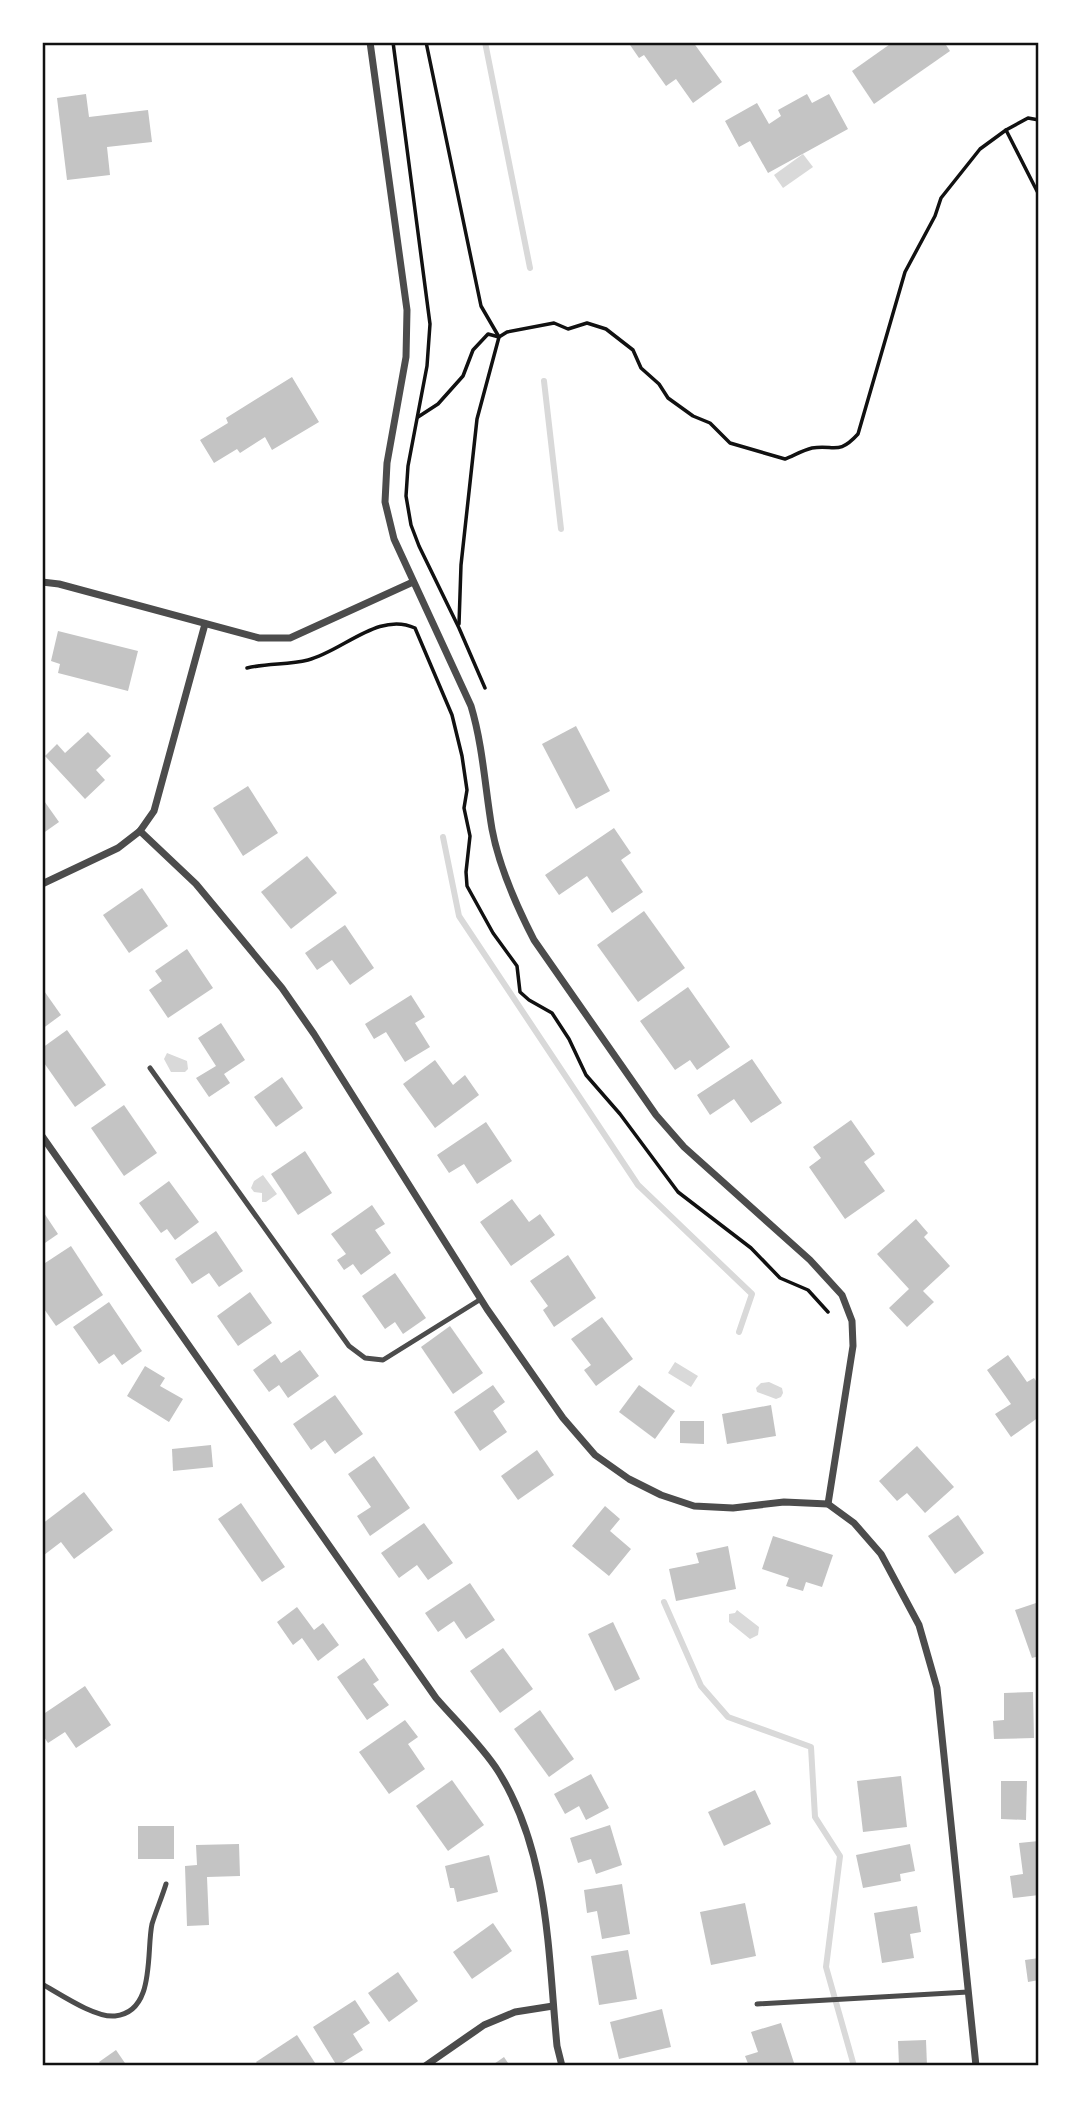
<svg xmlns="http://www.w3.org/2000/svg" width="1081" height="2108" font-family="Ubuntu,sans-serif">
	<rect width="100%" height="100%" fill="#fff"/>
	<g fill="#d9d9d9">
		<polygon points="803,154 813,167 783,188 774,175"/>
		<polygon points="167,1053 187,1061 188,1069 185,1072 171,1072 164,1059"/>
		<polygon points="263,1175 277,1194 266,1202 262,1202 262,1193 254,1192 251,1188 254,1181"/>
		<polygon points="675,1362 698,1376 691,1387 668,1373"/>
		<polygon points="769,1382 782,1388 783,1393 781,1397 776,1399 757,1392 756,1388 761,1383"/>
		<polygon points="737,1610 759,1627 758,1635 750,1639 729,1622 729,1614 735,1613"/>
	</g>
	<g fill="none" stroke-linecap="round" stroke-linejoin="round">
		<g stroke="#d9d9d9" stroke-width="6">
			<polyline points="485,42 530,268"/>
			<polyline points="544,381 561,529"/>
			<polyline points="443,837 459,916 638,1185 752,1294 739,1332"/>
			<polyline points="664,1602 701,1686 728,1717 811,1747 815,1817 840,1856 826,1967 854,2066"/>
		</g>
	</g>
	<g fill="#c4c4c4">
		<polygon points="628,42 693,42 722,82 693,103 676,79 666,86 644,55 639,58"/>
		<polygon points="893,42 944,42 950,51 874,104 852,71"/>
		<polygon points="86,94 89,117 148,110 152,142 107,147 110,175 67,180 57,98"/>
		<polygon points="807,94 812,103 829,94 848,129 768,173 750,141 739,147 725,121 757,103 769,124 781,116 778,110"/>
		<polygon points="292,377 319,422 272,450 265,437 240,453 237,449 214,463 200,440 228,423 226,418"/>
		<polygon points="58,631 138,651 128,691 58,673 60,664 51,661"/>
		<polygon points="576,726 610,791 576,809 542,744"/>
		<polygon points="88,732 111,756 96,770 105,780 85,799 45,756 57,744 65,753"/>
		<polygon points="248,786 278,833 243,856 213,808"/>
		<polygon points="42,798 59,822 42,834"/>
		<polygon points="614,828 631,853 621,860 643,892 612,913 587,876 559,895 545,875"/>
		<polygon points="307,856 337,893 291,929 261,892"/>
		<polygon points="142,888 168,926 129,953 103,915"/>
		<polygon points="644,911 685,968 638,1002 597,945"/>
		<polygon points="345,925 374,968 350,985 332,960 317,970 305,953"/>
		<polygon points="187,949 213,988 168,1018 149,990 162,981 155,971"/>
		<polygon points="688,987 730,1047 697,1070 690,1060 675,1070 640,1021"/>
		<polygon points="42,988 61,1015 42,1029"/>
		<polygon points="411,995 425,1017 415,1023 430,1047 405,1062 386,1032 374,1039 365,1024"/>
		<polygon points="221,1023 245,1060 224,1074 230,1083 209,1097 196,1078 216,1066 198,1038"/>
		<polygon points="67,1030 106,1085 75,1107 42,1060 42,1048"/>
		<polygon points="752,1059 782,1103 751,1123 734,1099 710,1115 697,1095"/>
		<polygon points="435,1060 453,1085 465,1075 479,1095 435,1128 403,1084"/>
		<polygon points="282,1077 303,1108 276,1127 254,1097"/>
		<polygon points="124,1105 157,1153 124,1176 91,1128"/>
		<polygon points="851,1120 875,1154 864,1162 885,1191 845,1219 809,1167 821,1158 813,1147"/>
		<polygon points="486,1122 512,1161 477,1184 464,1164 449,1173 437,1155"/>
		<polygon points="305,1151 332,1193 298,1215 271,1174"/>
		<polygon points="169,1181 199,1222 175,1240 167,1229 161,1233 139,1203"/>
		<polygon points="512,1199 529,1222 540,1214 555,1235 511,1266 480,1222"/>
		<polygon points="372,1205 385,1224 375,1230 391,1253 361,1275 353,1264 344,1270 337,1260 346,1254 331,1234"/>
		<polygon points="42,1210 58,1234 42,1245"/>
		<polygon points="916,1219 928,1233 924,1237 950,1266 923,1291 934,1302 907,1327 889,1308 909,1289 877,1254"/>
		<polygon points="216,1231 243,1271 219,1287 209,1273 192,1284 175,1259"/>
		<polygon points="71,1246 103,1295 56,1326 42,1306 42,1265"/>
		<polygon points="568,1255 596,1298 554,1327 543,1310 548,1306 530,1281"/>
		<polygon points="395,1273 426,1318 403,1334 395,1322 385,1329 362,1296"/>
		<polygon points="250,1292 272,1323 238,1346 217,1316"/>
		<polygon points="109,1302 142,1351 122,1365 114,1354 99,1364 73,1327"/>
		<polygon points="602,1317 633,1359 596,1386 584,1370 591,1365 571,1339"/>
		<polygon points="450,1326 483,1373 453,1394 421,1347"/>
		<polygon points="300,1350 319,1376 288,1398 279,1385 269,1392 253,1370 275,1354 281,1363"/>
		<polygon points="1008,1355 1027,1382 1034,1378 1039,1385 1039,1417 1011,1437 995,1414 1011,1404 987,1370"/>
		<polygon points="145,1366 165,1378 160,1386 183,1399 169,1422 127,1396"/>
		<polygon points="493,1385 505,1402 493,1411 507,1432 480,1451 454,1412"/>
		<polygon points="639,1385 675,1411 655,1439 619,1412"/>
		<polygon points="335,1395 363,1434 335,1454 325,1440 311,1450 293,1424"/>
		<polygon points="771,1405 776,1436 727,1444 722,1414"/>
		<polygon points="680,1421 704,1421 704,1444 680,1443"/>
		<polygon points="211,1445 213,1467 173,1471 172,1449"/>
		<polygon points="917,1446 954,1487 925,1513 907,1493 897,1501 879,1481"/>
		<polygon points="537,1450 554,1475 518,1500 501,1476"/>
		<polygon points="374,1456 410,1508 370,1536 357,1516 371,1507 348,1474"/>
		<polygon points="84,1492 113,1530 74,1559 61,1542 44,1555 42,1524"/>
		<polygon points="241,1503 285,1567 262,1582 218,1519"/>
		<polygon points="605,1506 620,1519 610,1531 631,1549 609,1576 572,1546"/>
		<polygon points="958,1515 984,1553 955,1574 928,1536"/>
		<polygon points="424,1523 453,1563 428,1580 417,1565 399,1578 381,1553"/>
		<polygon points="773,1536 833,1555 822,1587 806,1582 803,1591 786,1586 789,1578 762,1569"/>
		<polygon points="728,1546 736,1589 676,1601 669,1569 699,1563 696,1553"/>
		<polygon points="470,1583 495,1620 466,1639 454,1621 438,1632 425,1613"/>
		<polygon points="1039,1602 1039,1656 1032,1658 1015,1610"/>
		<polygon points="297,1607 314,1630 323,1623 339,1645 318,1661 302,1638 293,1645 277,1622"/>
		<polygon points="613,1622 640,1679 615,1691 588,1634"/>
		<polygon points="503,1648 533,1689 500,1713 470,1671"/>
		<polygon points="364,1658 379,1680 373,1684 389,1705 367,1720 337,1677"/>
		<polygon points="85,1686 111,1725 76,1748 65,1732 48,1743 42,1734 42,1715"/>
		<polygon points="1033,1692 1034,1738 994,1739 993,1721 1004,1720 1004,1693"/>
		<polygon points="540,1710 574,1759 549,1777 514,1729"/>
		<polygon points="405,1720 418,1737 408,1744 425,1769 389,1794 359,1752"/>
		<polygon points="591,1774 609,1808 586,1820 579,1806 565,1814 554,1794"/>
		<polygon points="901,1776 907,1827 863,1832 857,1781"/>
		<polygon points="452,1780 484,1825 448,1851 416,1806"/>
		<polygon points="1001,1781 1027,1781 1026,1820 1001,1819"/>
		<polygon points="755,1790 771,1824 724,1846 708,1812"/>
		<polygon points="610,1825 622,1865 596,1874 591,1859 578,1863 570,1838"/>
		<rect x="138" y="1826" width="36" height="33"/>
		<polygon points="1039,1841 1039,1895 1013,1898 1010,1876 1023,1874 1019,1843"/>
		<polygon points="239,1844 240,1876 207,1877 209,1925 187,1926 185,1866 197,1865 196,1845"/>
		<polygon points="910,1844 915,1871 900,1874 901,1881 863,1888 856,1855"/>
		<polygon points="489,1855 498,1892 457,1902 454,1888 450,1888 445,1866"/>
		<polygon points="622,1884 630,1934 602,1939 597,1911 587,1913 584,1890"/>
		<polygon points="745,1903 756,1956 711,1965 700,1912"/>
		<polygon points="917,1906 921,1932 910,1934 914,1958 882,1963 874,1913"/>
		<polygon points="493,1923 512,1951 472,1979 453,1952"/>
		<polygon points="628,1950 637,1999 599,2005 591,1956"/>
		<polygon points="1039,1958 1039,1980 1028,1982 1025,1960"/>
		<polygon points="398,1972 418,2001 389,2022 368,1993"/>
		<polygon points="355,2000 370,2023 353,2034 363,2050 337,2066 313,2027"/>
		<polygon points="662,2009 671,2047 619,2059 610,2022"/>
		<polygon points="781,2023 795,2066 749,2066 745,2056 758,2052 751,2032"/>
		<polygon points="297,2035 317,2066 259,2066 256,2062"/>
		<polygon points="926,2040 927,2066 899,2066 898,2041"/>
		<polygon points="116,2050 127,2066 102,2066 99,2062"/>
		<polygon points="504,2057 510,2066 491,2066"/>
	</g>
	<g fill="none" stroke-linecap="round" stroke-linejoin="round">
		<g stroke="#111" stroke-width="3.5">
			<polyline points="393,42 430,324 427,366 408,466 406,496 411,525 419,546 459,628 485,688"/>
			<polyline points="426,42 481,306 499,337 477,419 461,565 459,624"/>
			<polyline points="1006,130 1028,118 1039,120"/>
			<path d="M418 417 438 404 463 376 473 350 488 334 499 337 507 332 554 323 568 329 587 323 606 329 633 350 641 368 659 384 668 398 693 416 710 423 730 443 785 459C793 456 803 450 812 448 834 444 838 456 858 434L905 272 935 216 941 198 980 149 1006 130 1039 195"/>
			<path d="M247 668C268 663 288 665 308 660 343 651 379 611 415 628L452 715 462 756 467 790 464 808 470 836 466 872 467 886 493 933 517 966 520 992 529 1000 552 1013 569 1039 586 1075 620 1114 678 1192 751 1248 780 1278 808 1290 828 1312"/>
		</g>
		<g stroke="#4c4c4c" stroke-width="5">
			<polyline points="150,1068 349,1346 365,1358 383,1360 481,1299"/>
			<path d="M42 1984C60 1994 95 2018 115 2016 156 2012 146 1951 152 1924 156 1911 162 1897 166 1884"/>
			<polyline points="757,2004 968,1992"/>
		</g>
		<g stroke="#4c4c4c" stroke-width="7">
			<path d="M370 42 407 310 406 357 387 463 385 502 394 539 471 706C483 746 485 788 492 829 499 867 516 905 534 940L656 1115 684 1147 810 1260 842 1295 852 1321 853 1346 828 1504"/>
			<polyline points="42,582 59,584 259,638 290,638 413,582"/>
			<polyline points="140,831 196,884 282,988 314,1034 487,1309 563,1418 595,1455 629,1479 661,1495 694,1506 733,1508 784,1502 828,1504 854,1523 881,1554 919,1625 937,1688 976,2066"/>
			<polyline points="42,884 118,848 140,831 154,811 205,624"/>
			<path d="M42 1136 436 1698C455 1720 483 1747 498 1771 549 1852 548 1953 557 2046L562 2066"/>
			<polyline points="425,2066 484,2025 515,2012 553,2006"/>
		</g>
	</g>
	<rect width="1081" height="2108" fill="none" stroke="#ffffff" stroke-width="88"/>
	<rect x="44" y="44" width="993" height="2020" fill="none" stroke="#111" stroke-width="2.5"/>
</svg>
